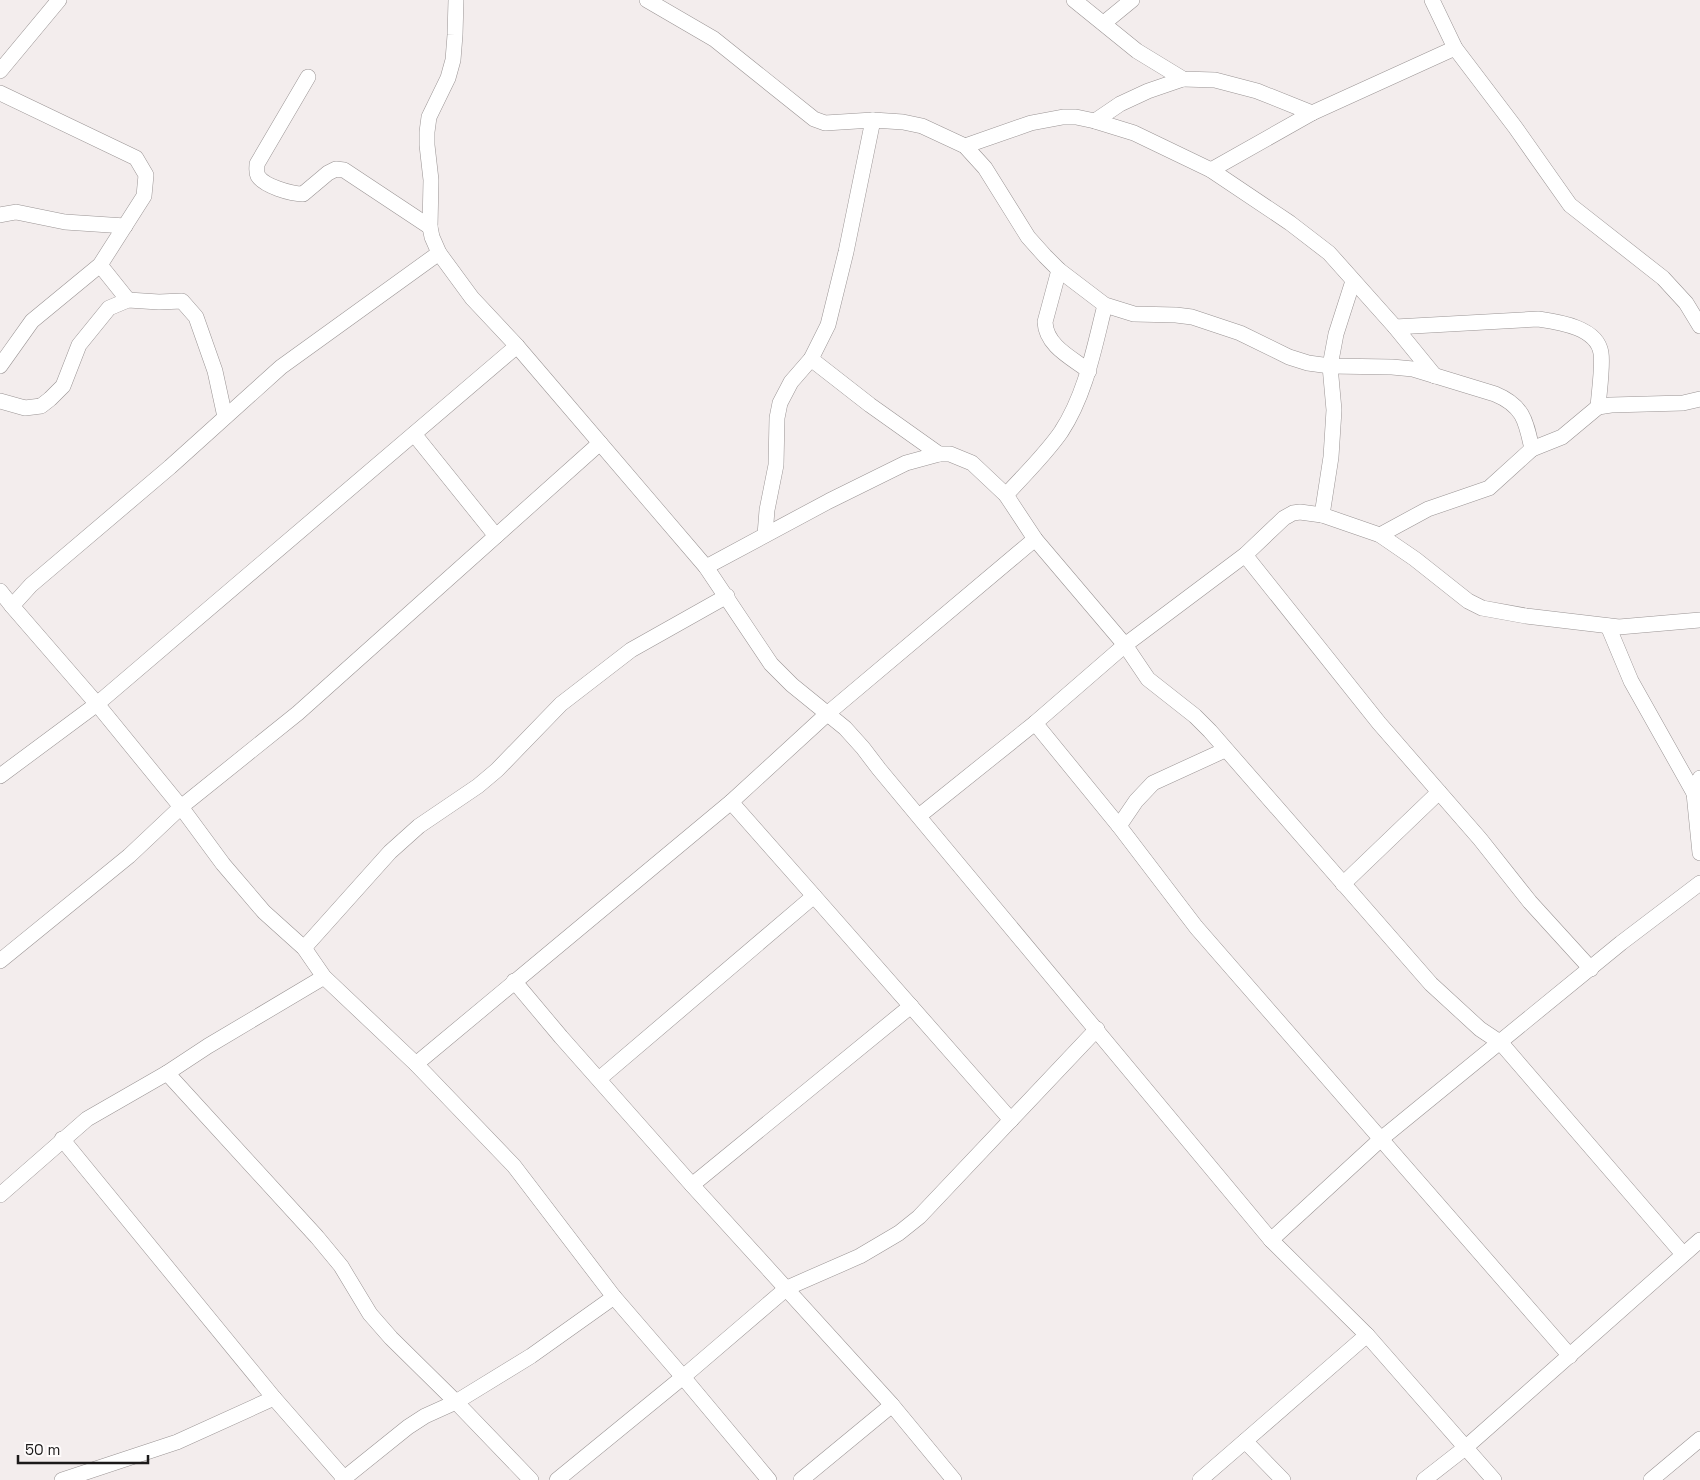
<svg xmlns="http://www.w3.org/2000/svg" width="1700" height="1480" font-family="'Space Grotesk',sans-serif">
	<rect width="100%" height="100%" fill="#f3eded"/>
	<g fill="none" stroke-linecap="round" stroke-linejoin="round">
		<defs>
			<g id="minor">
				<polyline points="456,0 455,35 453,60 448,78 429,117 427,132 427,145 431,180 430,227 432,237 439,253 472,298 517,346 706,567 771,664 792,685 845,728 863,748 879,769 1271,1240 1367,1335 1494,1480"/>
				<path d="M647 0 714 39 814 119 825 123 873 120 903 122 922 126 965 146 985 168 1028 237 1045 256 1059 270 1105 305 1134 314 1176 315 1192 317 1240 333 1289 357 1308 363 1330 366 1392 367 1413 369 1495 394C1524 406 1526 422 1532 449L1562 437 1598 407 1611 405 1683 403 1700 399"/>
				<polyline points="1074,0 1137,51 1183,79 1215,80 1257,91 1312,113 1455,48"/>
				<polyline points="1432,0 1455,48 1515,127 1570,205 1663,278 1686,303 1700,326"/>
				<polyline points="1104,23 1132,0"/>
				<polyline points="0,71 59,0"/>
				<path d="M308 77 257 164C257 168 256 172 258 176 264 186 291 194 303 194L328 173 336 169 344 170 430 227"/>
				<polyline points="0,93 136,158 146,175 144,196 100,265 32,321 0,366"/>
				<polyline points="1095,121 1120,104 1148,91 1183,79"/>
				<polyline points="965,146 1031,123 1063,117 1076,117 1095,121 1134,133 1211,170 1290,223 1329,253 1395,327"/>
				<polyline points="1211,170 1312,113"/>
				<polyline points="0,215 16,212 65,222 125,226"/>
				<polyline points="439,253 281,367 170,467 31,585 12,606 97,704 181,807 223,864 264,912 304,948 324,977 416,1064 514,1166 614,1297 683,1377 769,1480"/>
				<polyline points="100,265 128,300"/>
				<path d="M1059 270 1045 322C1046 346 1072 358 1089 371"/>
				<polyline points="1353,281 1336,334 1330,366 1334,410 1331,457 1322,515 1380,535 1415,559 1468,601 1482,608 1526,616 1619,627 1700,620"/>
				<polyline points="811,359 870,405 939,454"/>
				<path d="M1435 376 1395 327 1538 319C1558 322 1597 327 1601 353 1603 366 1599 393 1598 407"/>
				<polyline points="0,401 25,408 41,406 50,399 63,386 79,345 109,308 128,300 159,302 182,301 196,317 215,371 225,417"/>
				<polyline points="414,434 496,536"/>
				<path d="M1006 495C1024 475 1045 455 1061 432 1086 394 1094 348 1105 305"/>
				<polyline points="765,535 767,510 776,465 777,418 780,403 791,382 811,359 828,325 846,252 873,120"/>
				<polyline points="1380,535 1428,509 1489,488 1532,449"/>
				<polyline points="1245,555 1379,723 1480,839 1530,902 1591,969"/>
				<polyline points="706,567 829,501 906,463 939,454 950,454 972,463 1006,495 1035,539 1125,645 1148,679 1195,716 1210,731 1431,984 1480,1029 1501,1043 1683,1254"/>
				<polyline points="0,591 12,606"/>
				<polyline points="1608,626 1631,681 1694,793"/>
				<polyline points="1035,723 1119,826 1196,927 1570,1356"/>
				<polyline points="0,776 97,704 517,346"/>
				<polyline points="1700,778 1694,793 1700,853"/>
				<polyline points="731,802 814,896"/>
				<polyline points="919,816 1035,723 1125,645 1245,555 1284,518 1293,513 1300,512 1322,515"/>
				<polyline points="1119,826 1136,801 1153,783 1225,750"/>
				<polyline points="1343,884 1439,792"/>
				<polyline points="304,948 390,852 419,826 478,786 497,770 561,704 631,650 727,596"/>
				<polyline points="0,961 129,856 181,807 298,713 600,443"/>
				<polyline points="514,981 561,1037 692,1185 892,1405 954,1480"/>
				<polyline points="416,1064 731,802 827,714 1035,539"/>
				<polyline points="167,1073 317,1237 341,1266 370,1314 391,1338 456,1402 531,1480"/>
				<polyline points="599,1079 814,896 1011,1120"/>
				<polyline points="62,1139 274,1398 344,1478"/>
				<polyline points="692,1185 911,1006"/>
				<polyline points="0,1195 87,1119 167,1073 208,1046 324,977"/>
				<polyline points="1271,1240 1381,1139 1621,943 1700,883"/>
				<polyline points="1245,1441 1367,1335"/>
				<polyline points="62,1480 177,1442 274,1398"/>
				<polyline points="342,1480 408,1427 425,1416 456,1402 531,1356 614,1297"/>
				<polyline points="557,1480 683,1377 787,1288 860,1256 899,1233 919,1217 1097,1029"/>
				<polyline points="801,1480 892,1405"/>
				<polyline points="1200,1480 1245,1441 1283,1480"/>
				<polyline points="1424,1480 1465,1448 1700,1240"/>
				<polyline points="1651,1480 1700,1439"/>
			</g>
		</defs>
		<use href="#minor" stroke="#9a9494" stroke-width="16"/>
		<use href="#minor" stroke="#fff" stroke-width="15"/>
	</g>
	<path d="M18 1455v8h130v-8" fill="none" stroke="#1b1919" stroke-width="2.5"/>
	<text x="25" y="1455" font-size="15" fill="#1b1919" stroke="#fefbfb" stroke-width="4" paint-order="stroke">50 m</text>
</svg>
